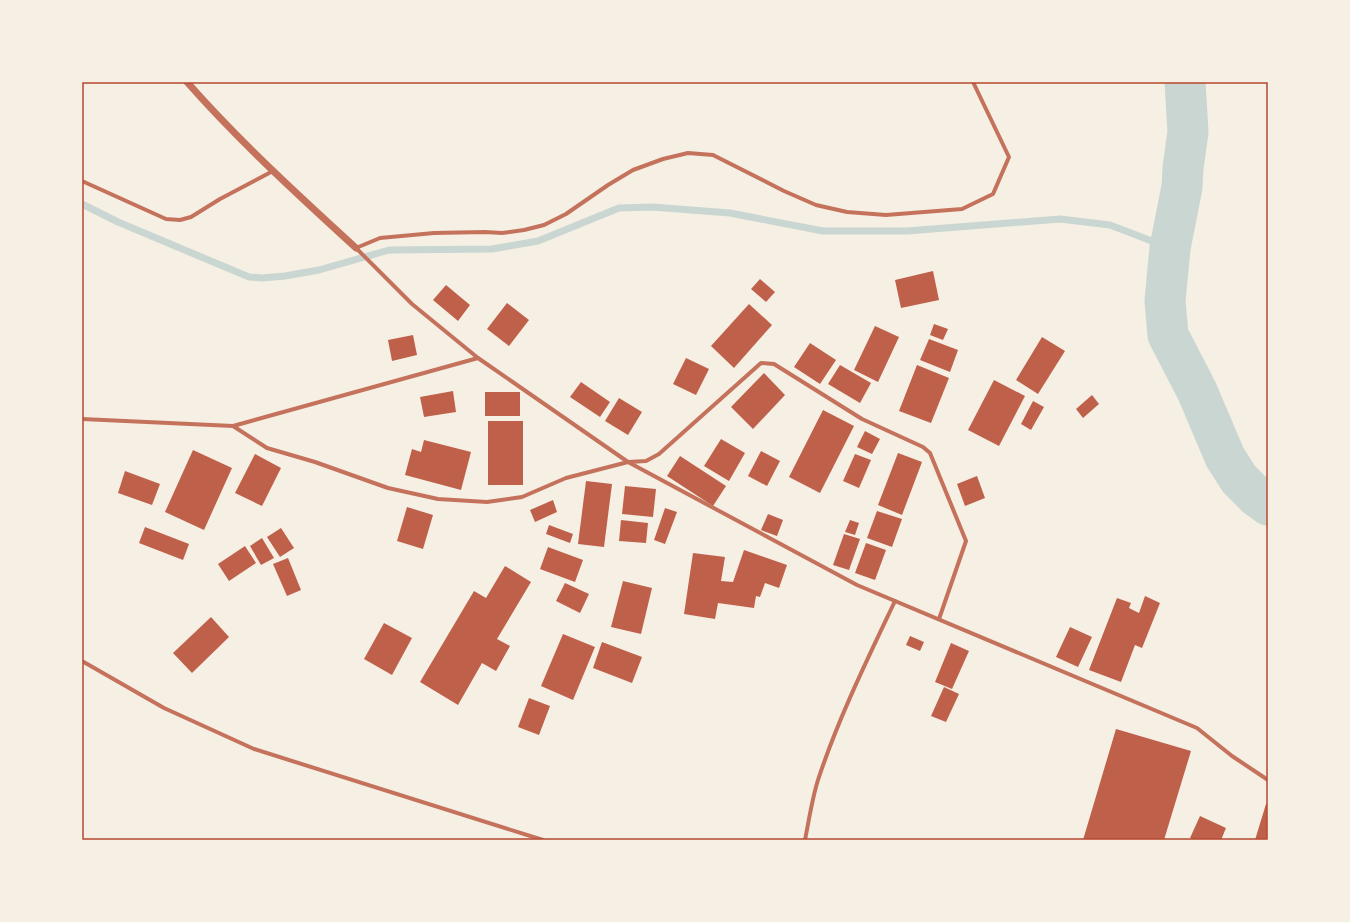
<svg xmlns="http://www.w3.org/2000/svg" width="1350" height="922" font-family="'PT Serif',serif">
	<rect width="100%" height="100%" fill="#f6efe4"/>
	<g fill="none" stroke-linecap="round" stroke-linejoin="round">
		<polyline stroke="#c9d6d2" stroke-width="7" points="82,204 118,222 249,277 262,278 285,276 319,270 389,250 492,249 538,241 619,208 652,207 730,213 823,231 907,231 1060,219 1110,225 1170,248"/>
		<polyline stroke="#c9d6d2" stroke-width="41" points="1185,82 1188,132 1183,168 1182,187 1170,248 1165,301 1168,335 1197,391 1225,457 1239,479 1257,497 1268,505"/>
	</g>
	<g fill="#bf614a">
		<polygon points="933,271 939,300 901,308 895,280"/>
		<polygon points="760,279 775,292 766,302 751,289"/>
		<polygon points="446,285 470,305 458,321 433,300"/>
		<polygon points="507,303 529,320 509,346 487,329"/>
		<polygon points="749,304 772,325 734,368 711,346"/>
		<polygon points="934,324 948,329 943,340 930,335"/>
		<polygon points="875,326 899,337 878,382 854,370"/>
		<polygon points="413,335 417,355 392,361 388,340"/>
		<polygon points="1042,337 1065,351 1038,394 1016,380"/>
		<polygon points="929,339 958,350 950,372 920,360"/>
		<polygon points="810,343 836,360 820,384 794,367"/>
		<polygon points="686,358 709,369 696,395 673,384"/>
		<polygon points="840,365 871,383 860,403 828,384"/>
		<polygon points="917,365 949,378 931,423 899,411"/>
		<polygon points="764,373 785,395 753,429 731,407"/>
		<polygon points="994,380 1025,396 999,446 968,430"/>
		<polygon points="581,382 610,402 600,417 570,397"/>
		<polygon points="453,391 456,412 424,417 420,397"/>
		<rect x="485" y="392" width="35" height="24"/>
		<polygon points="1092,395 1099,404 1083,418 1076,409"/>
		<polygon points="619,398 642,412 628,435 605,421"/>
		<polygon points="1033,401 1044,407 1031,430 1021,424"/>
		<polygon points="823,410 854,426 820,493 789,477"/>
		<rect x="488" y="421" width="35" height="64"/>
		<polygon points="865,431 880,439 872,454 857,447"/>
		<polygon points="721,439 745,453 729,481 704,466"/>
		<polygon points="424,440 471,452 461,490 405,475 412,449 421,452"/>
		<polygon points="193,450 232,468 204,530 165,512"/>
		<polygon points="761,451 780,461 767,486 748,476"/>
		<polygon points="898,453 922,462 902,515 878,505"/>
		<polygon points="255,454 281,468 262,506 235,493"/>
		<polygon points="855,454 871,460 859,488 843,481"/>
		<polygon points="680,456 726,486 713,506 667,476"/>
		<polygon points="125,471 160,484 152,505 118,493"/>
		<polygon points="977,476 985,498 965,506 957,484"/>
		<polygon points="586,481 612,484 604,547 578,544"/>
		<polygon points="625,486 656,489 653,517 622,514"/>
		<polygon points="553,500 557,512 535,522 530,510"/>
		<polygon points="407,507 433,515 423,549 397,541"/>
		<polygon points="665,508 677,512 665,544 654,540"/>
		<polygon points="877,511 902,519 892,547 867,538"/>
		<polygon points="768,514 783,520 777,536 761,530"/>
		<polygon points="621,520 648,523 646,543 619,541"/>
		<polygon points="850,520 859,523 855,535 845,532"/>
		<polygon points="549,525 573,534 570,543 546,534"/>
		<polygon points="145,527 189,544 183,560 139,543"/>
		<polygon points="281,528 294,548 280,557 267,537"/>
		<polygon points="844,534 860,539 849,570 833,565"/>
		<polygon points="262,538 274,558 261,565 250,546"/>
		<polygon points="866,543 886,550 875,580 855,573"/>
		<polygon points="245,546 256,563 229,581 218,564"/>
		<polygon points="548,547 583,560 575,582 540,569"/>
		<polygon points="744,550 787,565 779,588 765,583 760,597 756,596 754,608 718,603 715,619 684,614 693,553 725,557 721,581 733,582"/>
		<polygon points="288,558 301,590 287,596 273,564"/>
		<polygon points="505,566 531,582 497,639 510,646 496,671 482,663 458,705 420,682 474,591 486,598"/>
		<polygon points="623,581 652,588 641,634 611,627"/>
		<polygon points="565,583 589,594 580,613 556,601"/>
		<polygon points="1145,596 1160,603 1142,648 1135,645 1121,682 1089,670 1117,598 1131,603 1129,608 1139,613"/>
		<polygon points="211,617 229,637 192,673 173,653"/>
		<polygon points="384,623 412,638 392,675 364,659"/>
		<polygon points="1070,627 1092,637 1078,667 1056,657"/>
		<polygon points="563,634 595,647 573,700 541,686"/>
		<polygon points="910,636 924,642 920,651 906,645"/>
		<polygon points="602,642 642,657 632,683 593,668"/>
		<polygon points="951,643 969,651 952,689 935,682"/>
		<polygon points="944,687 959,694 946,722 931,716"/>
		<polygon points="529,698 550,706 539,735 518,727"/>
		<polygon points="1116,729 1191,751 1164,840 1083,840"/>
		<polygon points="1266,804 1268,805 1268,840 1255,840"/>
		<polygon points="1200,816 1226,828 1221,840 1195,840 1190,838"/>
	</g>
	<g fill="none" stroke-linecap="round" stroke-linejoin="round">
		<g stroke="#c5725c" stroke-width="4">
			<polyline points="973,82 1009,157 993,194 962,209 886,215 847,212 816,205 784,191 713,155 688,153 663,159 633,170 608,185 566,214 544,225 524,230 502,233 485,232 434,233 380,238 356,248 412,304 478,358 628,462 857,585 1197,728 1232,756 1268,780"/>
			<polyline points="82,181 166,219 180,220 191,217 220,199 273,171"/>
			<polyline points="82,419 233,426 478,358"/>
			<polyline points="233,426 267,448 315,462 388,488 438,499 487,502 522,497 566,478 628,462 646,461 659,454 761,363 774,364 862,419 923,447 930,453 966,541 939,619"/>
			<polyline points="82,661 164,708 254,749 543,840"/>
			<path d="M805 840C809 820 812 799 818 780 838 719 867 660 895 601"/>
		</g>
		<path stroke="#c5725c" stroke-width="7" d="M187 82C239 141 298 195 356 248"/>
	</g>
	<rect width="1350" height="922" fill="none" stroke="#f6efe4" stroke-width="166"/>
	<rect x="83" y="83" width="1184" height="756" fill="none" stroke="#b5482f" stroke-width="1.5"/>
</svg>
